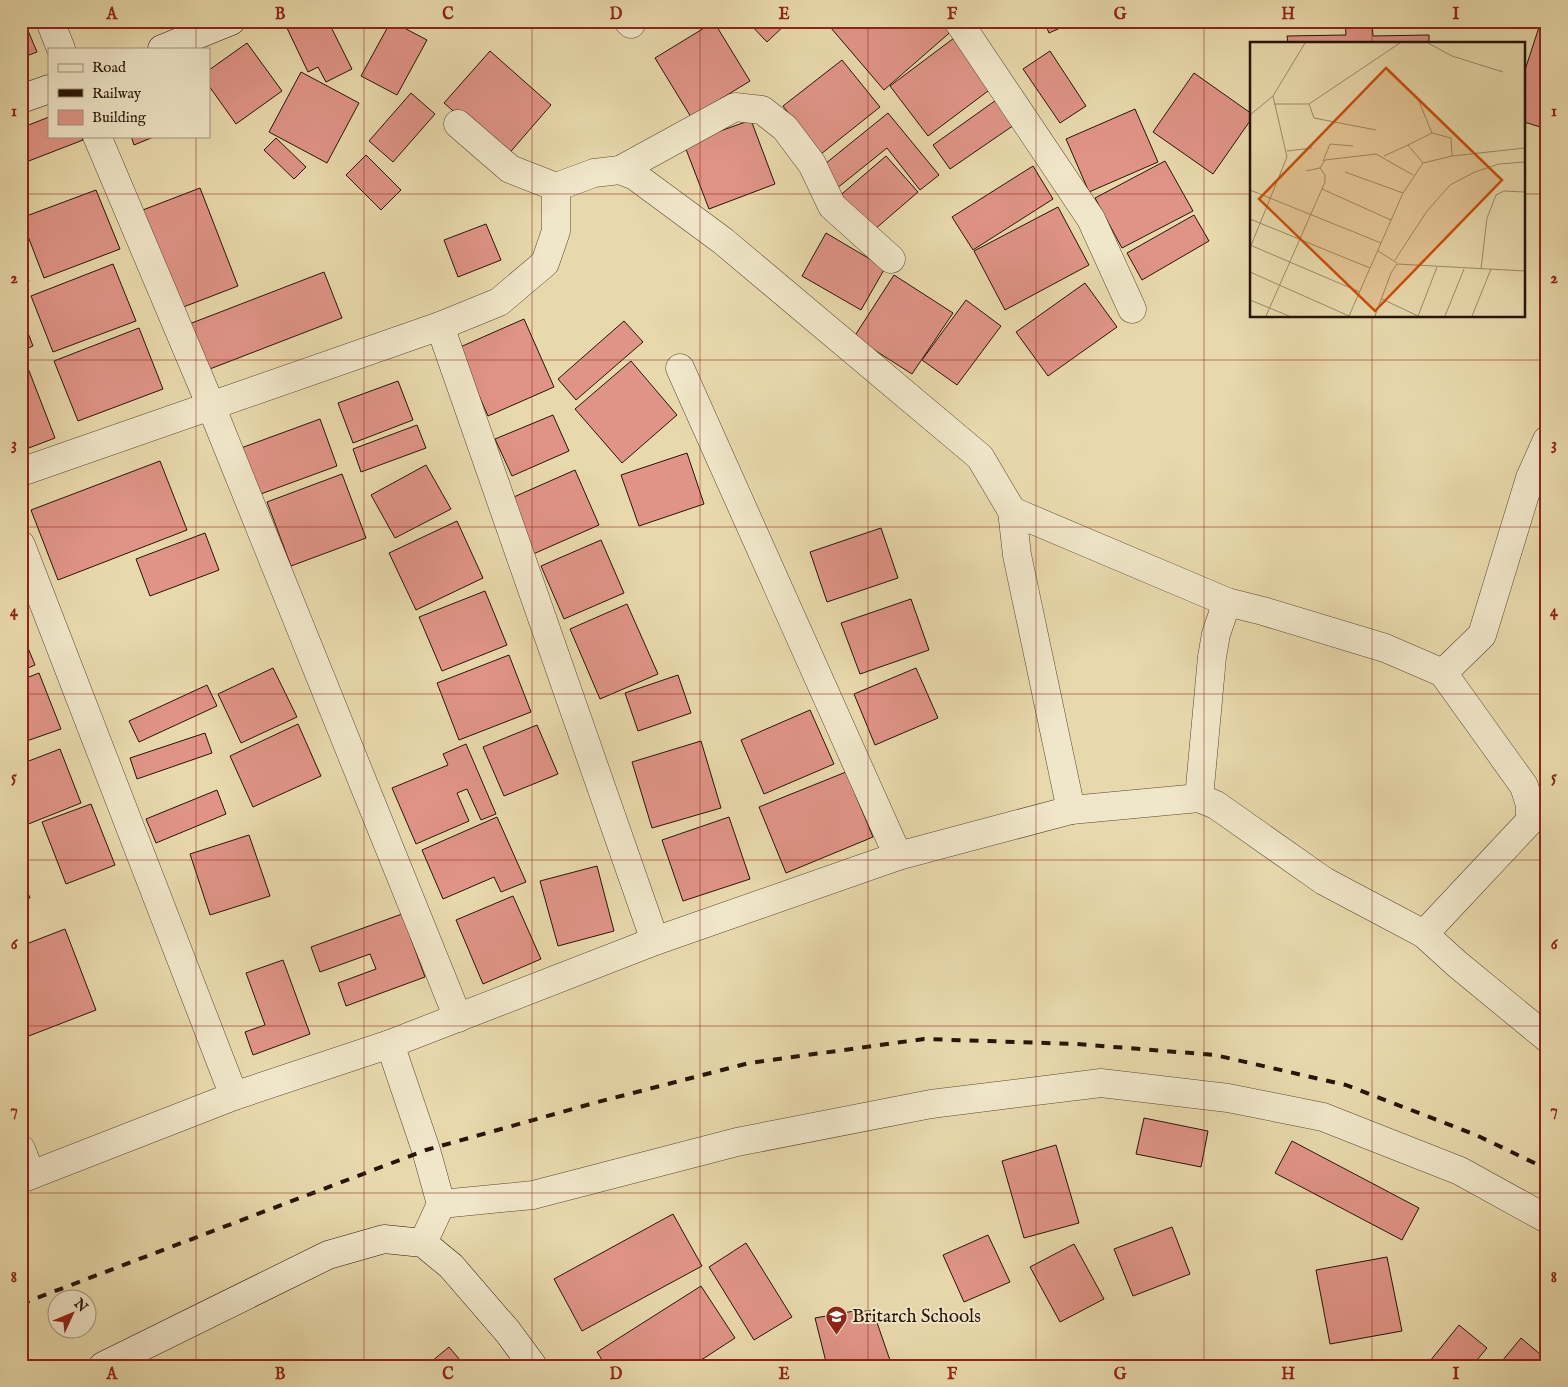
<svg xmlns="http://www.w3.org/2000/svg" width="1568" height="1387" font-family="'IM FELL English',serif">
	<rect width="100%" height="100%" fill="#e8d9ac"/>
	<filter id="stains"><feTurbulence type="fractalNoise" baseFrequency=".004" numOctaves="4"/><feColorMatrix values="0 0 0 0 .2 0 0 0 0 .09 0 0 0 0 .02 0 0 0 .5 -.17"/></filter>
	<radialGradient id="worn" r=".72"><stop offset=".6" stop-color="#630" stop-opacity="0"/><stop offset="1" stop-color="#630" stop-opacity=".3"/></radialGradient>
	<g fill="#e09487" stroke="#271407">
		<polygon points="21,21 24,21 37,52 21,58"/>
		<polygon points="296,21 328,21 352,69 326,82 318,67 308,72 286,26"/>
		<polygon points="391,21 427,40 397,95 361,76"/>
		<polygon points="747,21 789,21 767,42"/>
		<polygon points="825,21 949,21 955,28 884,90"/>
		<polygon points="1044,21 1076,21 1049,33"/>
		<polygon points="1345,21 1372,21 1373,36 1429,35 1429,44 1288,44 1287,36 1346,35"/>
		<polygon points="1541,21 1547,21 1547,129 1524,122 1524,73"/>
		<polygon points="714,22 750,81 691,117 655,58"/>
		<polygon points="958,35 996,85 928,136 890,86"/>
		<polygon points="247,43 282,91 236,124 209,86 209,70"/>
		<polygon points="490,51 551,105 506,157 444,103"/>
		<polygon points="1050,51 1086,106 1060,123 1023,69"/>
		<polygon points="842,60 880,107 821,154 783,106"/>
		<polygon points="301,72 359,103 327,163 269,132"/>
		<polygon points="1194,73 1252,114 1252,118 1213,174 1153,132"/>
		<polygon points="411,93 435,114 393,162 369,141"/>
		<polygon points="999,98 1017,123 950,169 933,145"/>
		<polygon points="1135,109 1158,162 1089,192 1066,139"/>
		<polygon points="888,113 939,175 920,190 887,148 836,189 820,168"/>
		<polygon points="49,117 49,136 81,136 83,140 21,164 21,128"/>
		<polygon points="751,120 775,184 709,209 684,144"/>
		<polygon points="131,136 156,136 134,145"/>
		<polygon points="276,138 306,167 294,179 264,150"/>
		<polygon points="366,155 401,190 381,210 346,175"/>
		<polygon points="886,156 918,192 867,236 836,199"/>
		<polygon points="1165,161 1193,211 1122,248 1095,198"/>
		<polygon points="1033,166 1053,199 973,250 952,217"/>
		<polygon points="200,188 238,286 173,311 135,213"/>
		<polygon points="96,190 120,249 44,278 21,218"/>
		<polygon points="1058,207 1089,265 1005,310 974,251"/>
		<polygon points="1194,215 1209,241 1142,280 1127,253"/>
		<polygon points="486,224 501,260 458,277 444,240"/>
		<polygon points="826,233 885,268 861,310 802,276"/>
		<polygon points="21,261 29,281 21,284"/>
		<polygon points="113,264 136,321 53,352 31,296"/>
		<polygon points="324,272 342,318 202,372 184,326"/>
		<polygon points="894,275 953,313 912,374 854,337"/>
		<polygon points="1085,283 1117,327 1048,376 1016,332"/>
		<polygon points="966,300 1001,326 957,385 922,360"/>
		<polygon points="21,315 33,346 21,351"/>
		<polygon points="524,319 554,387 488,416 458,348"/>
		<polygon points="624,321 643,342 576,400 558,379"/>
		<polygon points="139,328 163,389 78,421 54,361"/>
		<polygon points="631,361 677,415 622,463 575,409"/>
		<polygon points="26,363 55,438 21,451 21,365"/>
		<polygon points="398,381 413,420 353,443 338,403"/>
		<polygon points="553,415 569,451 512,476 495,439"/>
		<polygon points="320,419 337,466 258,495 241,448"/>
		<polygon points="417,425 426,448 361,472 353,449"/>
		<polygon points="687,453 704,504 639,526 621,475"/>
		<polygon points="160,461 187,530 58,580 31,510"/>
		<polygon points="426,465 451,509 395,538 371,495"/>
		<polygon points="575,470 599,525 531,555 507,500"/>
		<polygon points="342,474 366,538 291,566 267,502"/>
		<polygon points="457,521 483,578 416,610 389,553"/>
		<polygon points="881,528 898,578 827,602 810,552"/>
		<polygon points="205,533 219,570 150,596 136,559"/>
		<polygon points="601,540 624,593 564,619 541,566"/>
		<polygon points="485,591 507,645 442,671 419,617"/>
		<polygon points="911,599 929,650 860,674 841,623"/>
		<polygon points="627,604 658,674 600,699 570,629"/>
		<polygon points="21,631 35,665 21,671"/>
		<polygon points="509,655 531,712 459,740 437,683"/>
		<polygon points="273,668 297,717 241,743 218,694"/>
		<polygon points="916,668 938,718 875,745 854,694"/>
		<polygon points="39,673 61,729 21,743 21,680"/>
		<polygon points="678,675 691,713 638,731 625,693"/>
		<polygon points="207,685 217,706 139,742 129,721"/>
		<polygon points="810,710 834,764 764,794 741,740"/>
		<polygon points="298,724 321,776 253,807 230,756"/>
		<polygon points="537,725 558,774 504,796 483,747"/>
		<polygon points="205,733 212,753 137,779 130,758"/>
		<polygon points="701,741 721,808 652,828 632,762"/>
		<polygon points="466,744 496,814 481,820 467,789 457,793 469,821 416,844 392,788 448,765 443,754"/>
		<polygon points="60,749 81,803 21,827 21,764"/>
		<polygon points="846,772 873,837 786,873 759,807"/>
		<polygon points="217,790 226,814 156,843 146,819"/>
		<polygon points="91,804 115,865 66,884 42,822"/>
		<polygon points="497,817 526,882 501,892 494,877 443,899 422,850"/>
		<polygon points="729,817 750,879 683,901 662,840"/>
		<polygon points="249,835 270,896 210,915 190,854"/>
		<polygon points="597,866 614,931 558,946 540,881"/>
		<polygon points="21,876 30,898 21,901"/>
		<polygon points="513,896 541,959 483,984 456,920"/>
		<polygon points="402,914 425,977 346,1006 338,983 376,969 370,954 320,972 311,947"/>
		<polygon points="65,929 96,1010 21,1039 21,946"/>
		<polygon points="283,960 310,1034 253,1055 245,1032 265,1025 246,973"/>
		<polygon points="1144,1118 1208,1131 1201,1167 1136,1154"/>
		<polygon points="1292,1141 1419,1208 1402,1240 1275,1173"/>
		<polygon points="1056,1145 1079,1223 1024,1238 1002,1161"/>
		<polygon points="673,1214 702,1266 582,1331 554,1279"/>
		<polygon points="1172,1227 1190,1274 1133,1296 1114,1249"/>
		<polygon points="988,1235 1010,1282 964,1302 943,1255"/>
		<polygon points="746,1243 792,1317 754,1340 709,1267"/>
		<polygon points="1074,1244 1104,1299 1060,1322 1030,1267"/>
		<polygon points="1387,1257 1402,1331 1330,1344 1316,1270"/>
		<polygon points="701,1286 735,1338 692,1366 606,1366 597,1352"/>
		<polygon points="854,1311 873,1311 892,1366 827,1366 815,1318"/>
		<polygon points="1459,1325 1487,1348 1472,1366 1426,1366"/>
		<polygon points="1521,1338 1547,1360 1547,1366 1498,1366"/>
		<polygon points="449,1347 465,1366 426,1366"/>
	</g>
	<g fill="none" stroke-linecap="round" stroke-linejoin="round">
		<defs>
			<g id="street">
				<polyline points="50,21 61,49"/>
				<polyline points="628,21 631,24"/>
				<polyline points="958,21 1091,219 1132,309"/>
				<polyline points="97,136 211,406 458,1018"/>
				<polyline points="620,170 735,107 762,110 785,128 812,164 832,206 891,259"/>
				<polyline points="556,187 594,173 620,170 635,176 723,241 980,457 1012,511 1017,555 1071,810"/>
				<polyline points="440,326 655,941"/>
				<polyline points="680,368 898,856"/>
				<polyline points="21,472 440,326 499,302 545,263 556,231 556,187 510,169 458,124"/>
				<polyline points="1012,511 1227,602"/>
				<polyline points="21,545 234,1096"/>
				<polyline points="1443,673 1482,635 1530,478 1547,440"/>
				<polyline points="1199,798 1212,657 1216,634 1227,602 1263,611 1385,648 1443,673 1524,786 1530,805 1530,821 1424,934"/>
				<polyline points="390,1044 426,1150 441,1204 423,1243"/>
				<polyline points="21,1149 31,1175"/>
				<polyline points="21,1179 234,1096 390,1044 655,941 898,856 1071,810 1199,798 1216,805 1324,881 1424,934 1457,964 1547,1038"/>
				<polyline points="441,1204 533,1195 737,1142 931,1104 1101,1083 1228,1098 1323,1117 1460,1171 1547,1219"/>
			</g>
			<g id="secondary">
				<polyline points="162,49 231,21"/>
				<polyline points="21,99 49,89"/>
				<polyline points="103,1366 328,1255 384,1239 423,1243 451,1266 508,1332 533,1366"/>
			</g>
		</defs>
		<use href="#street" stroke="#574530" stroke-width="29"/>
		<use href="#secondary" stroke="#271407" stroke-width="29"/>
		<use href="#street" stroke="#f0e6c9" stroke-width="28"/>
		<use href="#secondary" stroke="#f0e6c9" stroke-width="28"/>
		<polyline stroke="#271407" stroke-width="4" stroke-dasharray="9 9" stroke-linecap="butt" points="21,1304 426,1150 594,1103 749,1063 924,1039 1077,1044 1215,1055 1346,1085 1476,1135 1547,1169"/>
	</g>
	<path fill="none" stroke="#8f2418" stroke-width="1" stroke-opacity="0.55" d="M196 21V49M364 21V1366M532 21V1366M700 21V1366M868 21V1366M1036 21V1366M1204 21V1366M1372 21V44M196 136V1366M21 194H1252M1524 194H1547M1372 316V1366M21 360H1547M21 527H1547M21 694H1547M21 860H1547M21 1026H1547M21 1193H1547"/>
	<defs>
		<symbol id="school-pin" viewBox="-11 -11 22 30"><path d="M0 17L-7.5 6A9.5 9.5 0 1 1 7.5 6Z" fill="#8f2418" stroke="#f0e6c9"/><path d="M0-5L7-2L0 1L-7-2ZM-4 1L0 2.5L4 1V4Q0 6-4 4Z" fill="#fff"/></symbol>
	</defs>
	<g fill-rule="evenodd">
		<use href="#school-pin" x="824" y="1304" width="25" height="34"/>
	</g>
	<g text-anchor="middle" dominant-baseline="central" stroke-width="4" stroke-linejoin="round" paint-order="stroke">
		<g font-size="19" fill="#271407" stroke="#f0e6c9" text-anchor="start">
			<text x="852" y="1317">Britarch Schools</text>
		</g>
	</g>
	<g transform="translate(1250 42)">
		<rect width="275" height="275" fill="#e8d9ac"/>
		<path fill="none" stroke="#9b8a6a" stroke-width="1" d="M178 1 202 14 253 30M168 57 182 91M24 62H59L150 1M59 62 64 76 126 88M0 73 23 54M37 109 62 106M134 114 158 103M73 119 80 102 103 104M173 121 158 103 182 91 201 96 202 114M70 126 75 118 126 112 163 133M95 130 153 151M72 147 141 178M0 148 131 201M0 177 120 226M0 203 110 250M0 206 37 115 23 54 55 1M128 209 147 221M145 218 177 169 200 143 225 130 249 122 275 120M231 227 237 176 246 153 254 149 275 150M0 230 99 274M132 257 168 274 187 225M0 258 39 274M16 274 75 140V133L70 126 56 129M99 274 153 151 173 121 202 114 275 106M125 274 141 231 147 222 275 229M195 274 214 227M222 274 241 227"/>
		<path fill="#cb4f0b" fill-opacity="0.15" stroke="#cb4f0b" stroke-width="2.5" d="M136 26 252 138 125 269 9 157Z"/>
		<rect width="275" height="275" fill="none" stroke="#271407" stroke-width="2.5"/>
	</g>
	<rect width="1568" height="1387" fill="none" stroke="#e8d9ac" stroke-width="55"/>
	<rect x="48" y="48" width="162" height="90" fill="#f0e6c9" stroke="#a0927b"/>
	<rect x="58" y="64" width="25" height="8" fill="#f0e6c9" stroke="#a0927b"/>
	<text x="92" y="72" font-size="15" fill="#271407">Road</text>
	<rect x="58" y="89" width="25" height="8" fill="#271407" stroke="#a0927b"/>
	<text x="92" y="98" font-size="15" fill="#271407">Railway</text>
	<rect x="58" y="110" width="25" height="15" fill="#e09487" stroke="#a0927b"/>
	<text x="92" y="122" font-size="15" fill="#271407">Building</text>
	<g transform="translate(72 1314) rotate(46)"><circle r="24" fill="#f0e6c9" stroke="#a0927b"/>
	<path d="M0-4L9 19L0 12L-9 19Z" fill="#8f2418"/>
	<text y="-8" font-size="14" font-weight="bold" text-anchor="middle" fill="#271407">N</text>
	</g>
	<rect x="28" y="28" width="1512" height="1332" fill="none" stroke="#8f2418" stroke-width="2"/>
	<g font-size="16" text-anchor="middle" font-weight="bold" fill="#8f2418">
		<text x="112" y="19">A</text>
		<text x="280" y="19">B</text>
		<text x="448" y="19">C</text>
		<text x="616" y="19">D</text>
		<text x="784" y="19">E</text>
		<text x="952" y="19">F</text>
		<text x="1120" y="19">G</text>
		<text x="1288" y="19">H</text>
		<text x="1456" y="19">I</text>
		<text x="14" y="116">1</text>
		<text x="1554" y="116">1</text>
		<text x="14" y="283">2</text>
		<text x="1554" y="283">2</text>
		<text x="14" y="449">3</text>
		<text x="1554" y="449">3</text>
		<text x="14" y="616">4</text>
		<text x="1554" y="616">4</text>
		<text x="14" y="782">5</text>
		<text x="1554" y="782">5</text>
		<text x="14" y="949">6</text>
		<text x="1554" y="949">6</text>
		<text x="14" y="1115">7</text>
		<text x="1554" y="1115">7</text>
		<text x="14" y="1282">8</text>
		<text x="1554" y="1282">8</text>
		<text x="112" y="1379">A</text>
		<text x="280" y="1379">B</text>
		<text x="448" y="1379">C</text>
		<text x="616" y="1379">D</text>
		<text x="784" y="1379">E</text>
		<text x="952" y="1379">F</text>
		<text x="1120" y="1379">G</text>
		<text x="1288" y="1379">H</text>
		<text x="1456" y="1379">I</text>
	</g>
	<rect width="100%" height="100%" filter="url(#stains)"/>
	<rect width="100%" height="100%" fill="url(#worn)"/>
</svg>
